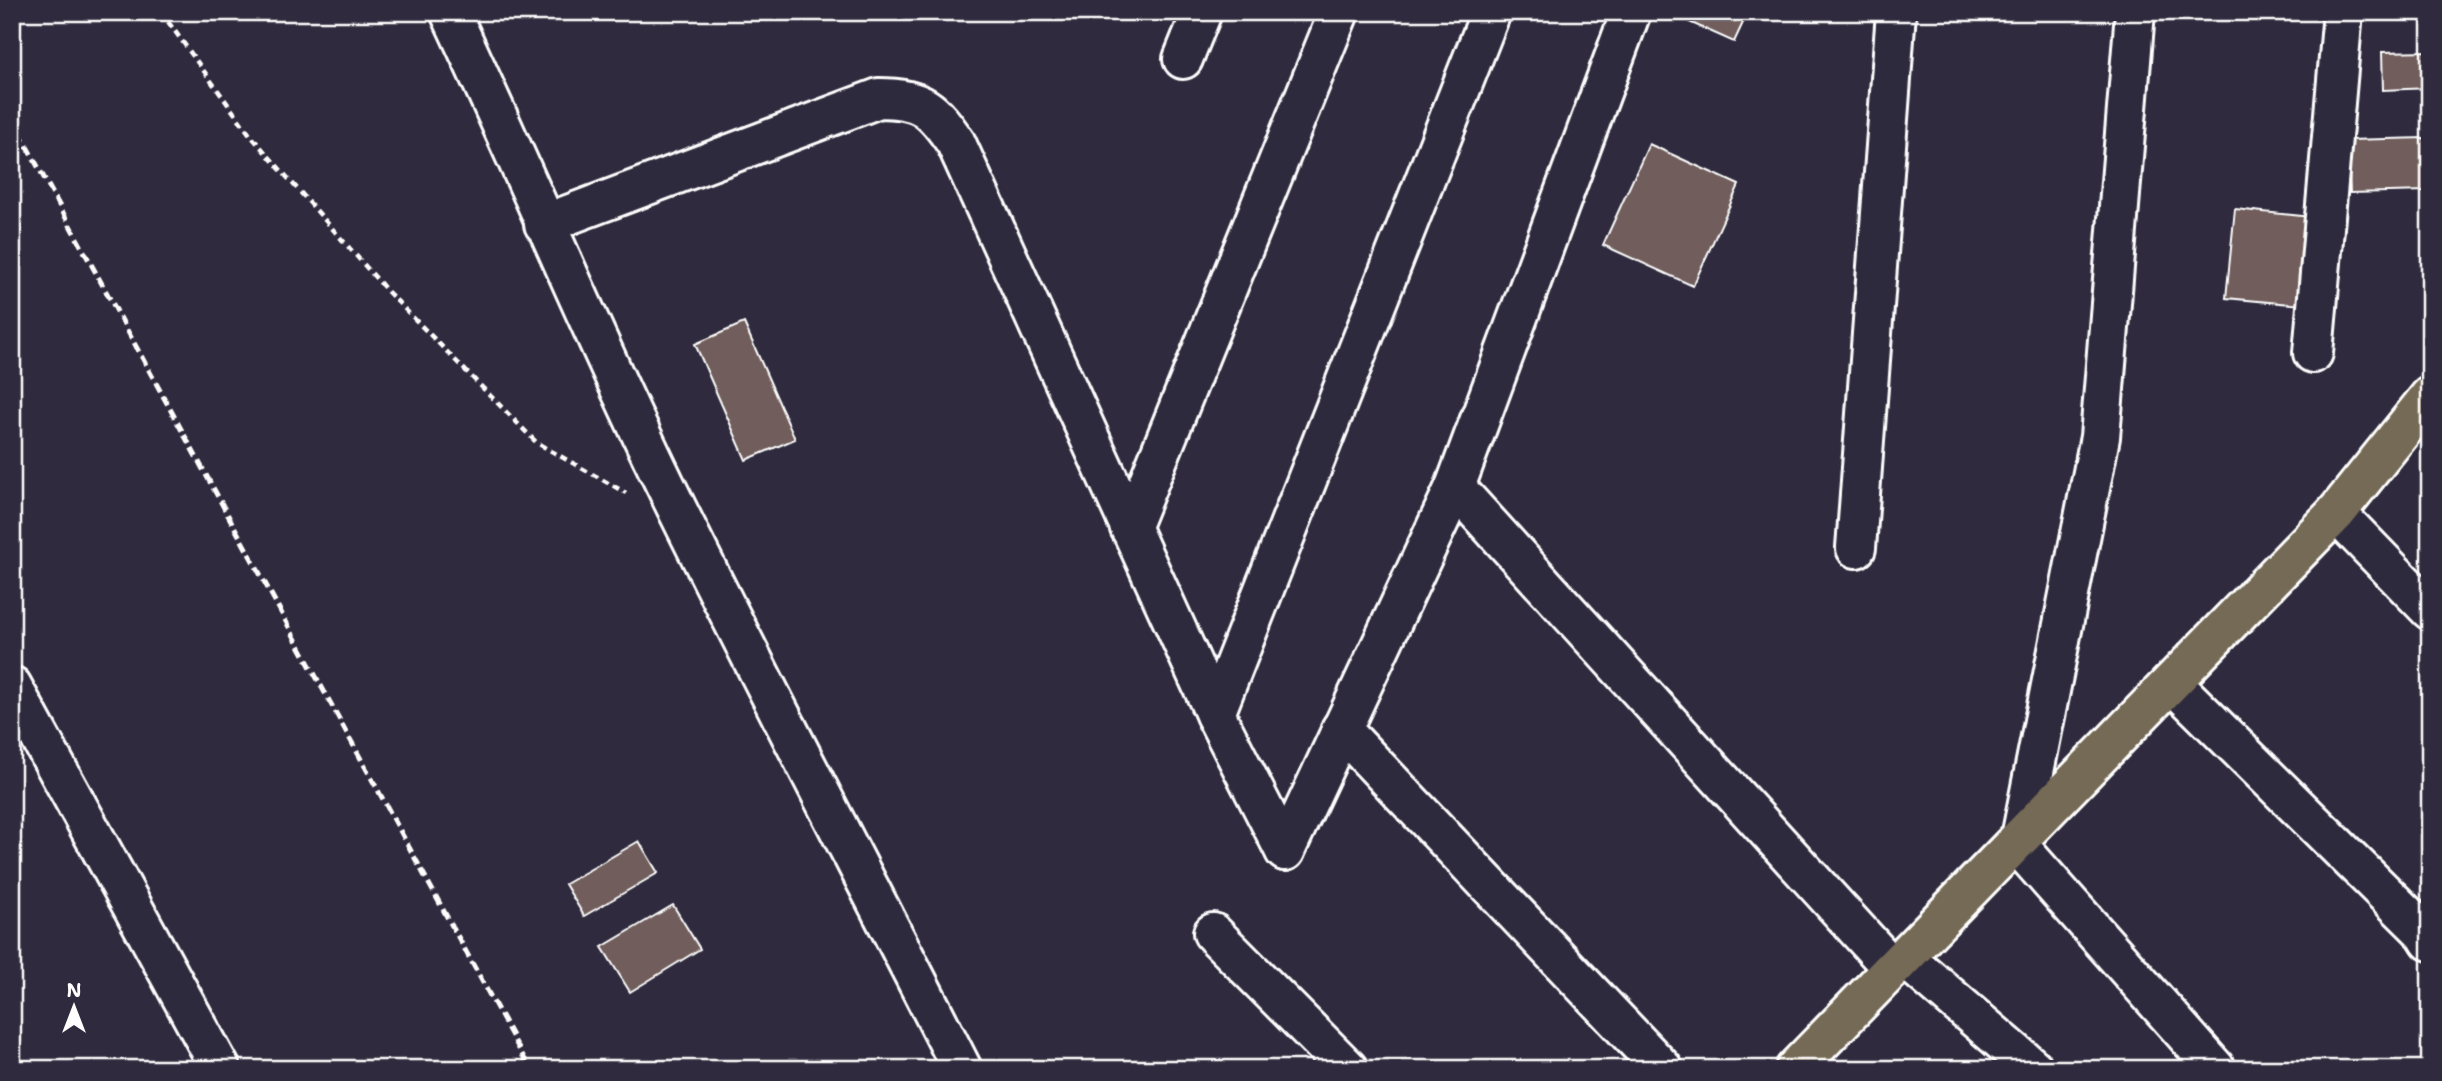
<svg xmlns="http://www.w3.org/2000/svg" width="2442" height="1081" font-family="'Shantell Sans',sans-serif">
	<rect width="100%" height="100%" fill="#2f2a3d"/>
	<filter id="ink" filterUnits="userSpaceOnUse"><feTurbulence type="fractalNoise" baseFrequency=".0143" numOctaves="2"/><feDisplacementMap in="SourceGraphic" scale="14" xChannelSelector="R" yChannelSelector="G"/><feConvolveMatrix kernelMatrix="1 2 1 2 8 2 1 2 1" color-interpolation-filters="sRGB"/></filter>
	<g filter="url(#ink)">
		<g fill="#6f5d5c" stroke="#fff" stroke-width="2">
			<polygon points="1667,12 1748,12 1734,42"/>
			<polygon points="2430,51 2430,88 2383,90 2382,52"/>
			<polygon points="2425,138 2427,191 2350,193 2348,140"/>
			<polygon points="1649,144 1739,185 1693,286 1603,245"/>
			<polygon points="2235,209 2311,217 2302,305 2226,298"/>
			<polygon points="744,323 795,439 746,460 695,344"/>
			<polygon points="639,841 658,873 584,916 565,884"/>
			<polygon points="673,905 700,949 630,992 602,947"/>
		</g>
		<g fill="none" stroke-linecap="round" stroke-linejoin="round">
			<defs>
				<g id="minor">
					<path d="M450 12C530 183 602 358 686 527 776 709 870 888 962 1069"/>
					<polyline points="1183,59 1202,12"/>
					<path d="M544 224 879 98C922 98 933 109 956 143L1215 714 1285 851"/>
					<polyline points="2313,353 2343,12"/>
					<polyline points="1455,487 1893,969"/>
					<polyline points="2336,513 2430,610"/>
					<polyline points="1130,528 1339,12"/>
					<polyline points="1856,548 1896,12"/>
					<polyline points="2172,683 2425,933 2430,941"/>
					<polyline points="12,686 221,1069"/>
					<polyline points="1215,714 1491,12"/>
					<polyline points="1341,729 1663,1069"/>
					<polyline points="2021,838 2100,437 2135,12"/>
					<polyline points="2016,843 2216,1069"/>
					<polyline points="1285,851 1455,487 1631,12"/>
					<polyline points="1213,933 1348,1069"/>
					<polyline points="1904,957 2034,1069"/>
				</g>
				<polyline id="major" points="1795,1069 2336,513 2430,396"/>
			</defs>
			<use href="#minor" stroke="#fff" stroke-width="44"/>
			<use href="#major" stroke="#fff" stroke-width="44"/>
			<polyline stroke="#fff" stroke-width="4.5" stroke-dasharray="7 5" stroke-linecap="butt" points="161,12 251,136 388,292 537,443 626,493"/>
			<use href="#minor" stroke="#2f2a3d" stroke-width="38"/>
			<use href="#major" stroke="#756a55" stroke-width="38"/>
			<polyline stroke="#fff" stroke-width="5" stroke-dasharray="10 5" stroke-linecap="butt" points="12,119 530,1069"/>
		</g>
	</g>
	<rect width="2442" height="1081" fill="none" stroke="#2f2a3d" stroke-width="42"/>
	<rect x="21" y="21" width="2400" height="1039" fill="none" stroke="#fff" stroke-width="2.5" filter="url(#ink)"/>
	<g transform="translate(74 1007)" stroke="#2f2a3d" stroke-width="5" paint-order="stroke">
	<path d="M0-5L12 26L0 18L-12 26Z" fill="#ffffff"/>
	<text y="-10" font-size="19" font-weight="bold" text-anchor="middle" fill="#ffffff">N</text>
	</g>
</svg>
